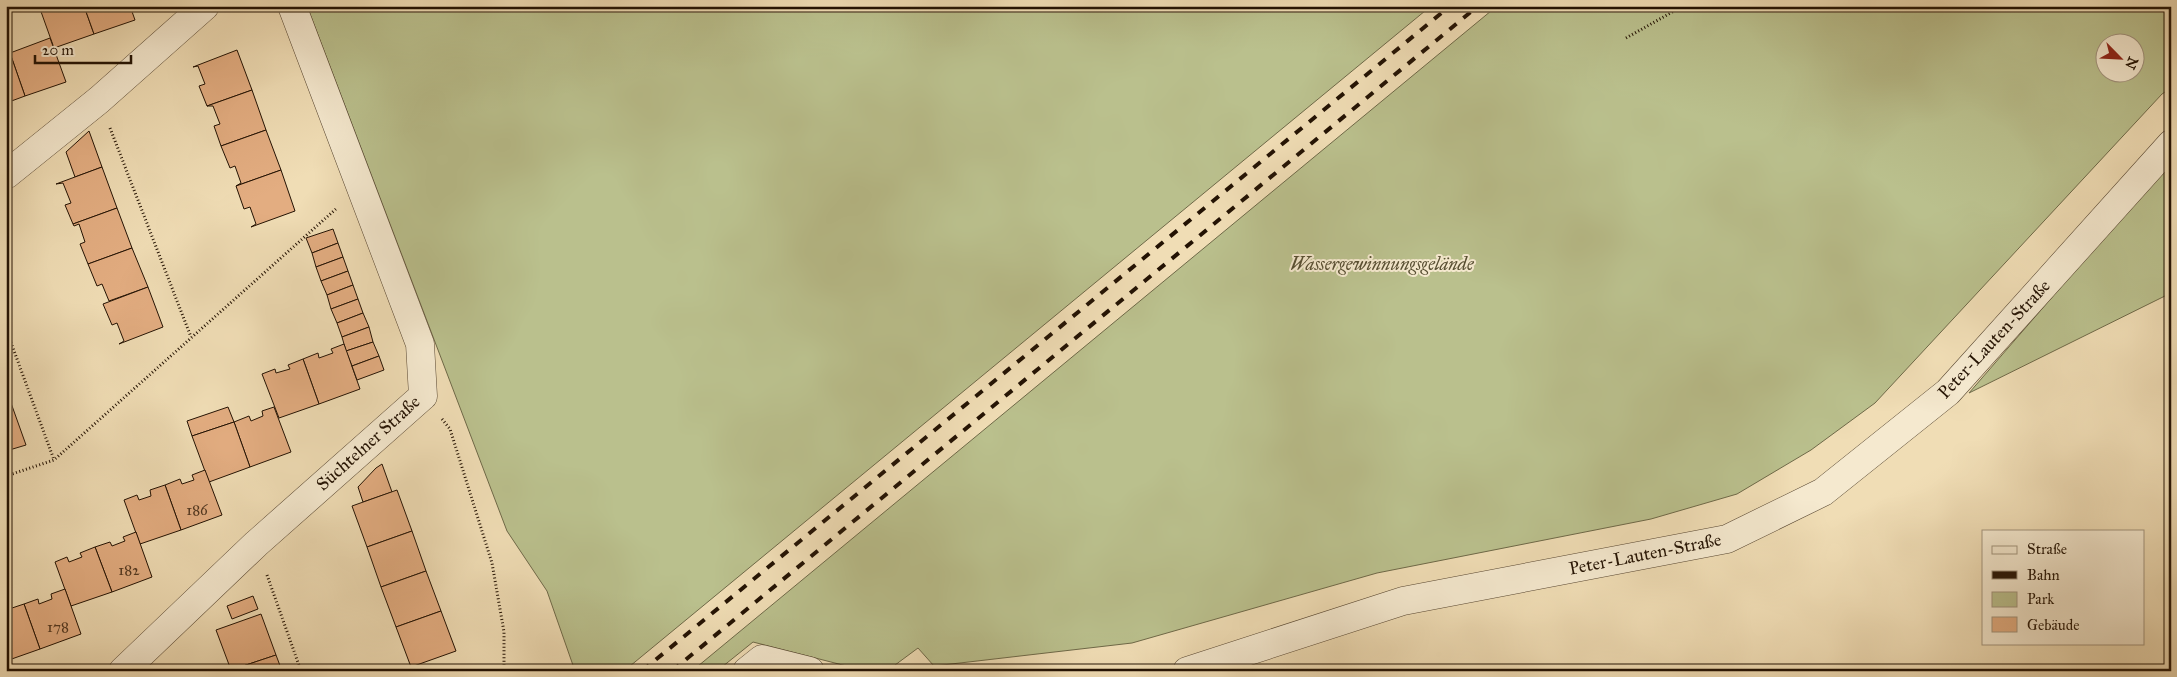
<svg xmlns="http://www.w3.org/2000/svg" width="2177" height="677" font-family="'IM FELL Great Primer',serif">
	<rect width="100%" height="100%" fill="#f0ddb5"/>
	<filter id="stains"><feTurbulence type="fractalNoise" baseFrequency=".004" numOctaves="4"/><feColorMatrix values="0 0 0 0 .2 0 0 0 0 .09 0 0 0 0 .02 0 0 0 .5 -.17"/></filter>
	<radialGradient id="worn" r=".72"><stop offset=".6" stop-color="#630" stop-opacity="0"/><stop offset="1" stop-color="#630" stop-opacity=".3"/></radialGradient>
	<g fill="#bac08d" stroke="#6e6948" fill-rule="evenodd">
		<polygon points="307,6 1431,6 624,671 575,671 547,591 507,531"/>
		<path d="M1497 6H2171V88L2162 94 1875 403 1811 450 1737 494 1651 519 1377 573 1132 643 934 666 918 648 887 671H866L753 642 717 671H692ZM2104 42H2134V72H2104Z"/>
		<polygon points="2171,160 2171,293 1969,393"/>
	</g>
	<g fill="#e3ad81" stroke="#231203">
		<polygon points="39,6 84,6 94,34 54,48"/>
		<polygon points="84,6 130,6 135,20 94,34"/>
		<polygon points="50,38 66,82 25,96 10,53"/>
		<polygon points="237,50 252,90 207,106 199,86 205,84 198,66 193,67"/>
		<polygon points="10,53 25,96 6,103 6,54"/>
		<polygon points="252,90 266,130 221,146 214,126 220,124 213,106 207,106"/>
		<polygon points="266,130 281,170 236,186 241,183 235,166 230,168 221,146"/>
		<polygon points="89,131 102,167 75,177 66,152"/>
		<polygon points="102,167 117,208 73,224 65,205 71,203 63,183 56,184"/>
		<polygon points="281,170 295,211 251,227 256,224 250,207 244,209 236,186"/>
		<polygon points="117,208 132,248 88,264 80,244 85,242 79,224 74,226 73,224"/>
		<polygon points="333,229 338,243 312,253 306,238"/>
		<polygon points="338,243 343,257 316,267 312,253"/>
		<polygon points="132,248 148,287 109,301 102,284 97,286 88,264"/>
		<polygon points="343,257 348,271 321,281 316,267"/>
		<polygon points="348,271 353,285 327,295 321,281"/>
		<polygon points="353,285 358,299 331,309 327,295"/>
		<polygon points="148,287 163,327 119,344 124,341 117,323 112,325 103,304"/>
		<polygon points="358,299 363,313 337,323 331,309"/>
		<polygon points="363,313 369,327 342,337 337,323"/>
		<polygon points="369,327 373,342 346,351 342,337"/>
		<polygon points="373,342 379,356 352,366 346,351"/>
		<polygon points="344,344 360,389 319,404 303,359 318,353 319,358 333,353 331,349"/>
		<polygon points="379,356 384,370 357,380 352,366"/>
		<polygon points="303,359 319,404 279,418 262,374 275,369 276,373 290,369 288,365"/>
		<polygon points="11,403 26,445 6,451 6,405"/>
		<polygon points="228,407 234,422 192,436 187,421"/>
		<polygon points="274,407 291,452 250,467 234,422 249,416 251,421 263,416 262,411"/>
		<polygon points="234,422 250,467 209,482 192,436"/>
		<polygon points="382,464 392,492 363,502 358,487 376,468"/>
		<polygon points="205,470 222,515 181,530 165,485 180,479 182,484 194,480 192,475"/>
		<polygon points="165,485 181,530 140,544 124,500 137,495 139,500 151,496 150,490"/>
		<polygon points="397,490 412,531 367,547 352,506"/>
		<polygon points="412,531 426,571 381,587 367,547"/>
		<polygon points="136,532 152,577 112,592 95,547 110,542 112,546 125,541 123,537"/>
		<polygon points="95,547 112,592 71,606 55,562 67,557 69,562 82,557 80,553"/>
		<polygon points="426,571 441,611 396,627 381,587"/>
		<polygon points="65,589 81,634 40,649 24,604 38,599 39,604 52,599 51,594"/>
		<polygon points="253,596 258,609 232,619 227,606"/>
		<polygon points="24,604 40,649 6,661 6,615 10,614 9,609"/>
		<polygon points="441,611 456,651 411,667 396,627"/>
		<polygon points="261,614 276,655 231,670 216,630"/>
		<polygon points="276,655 282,671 231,670"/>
	</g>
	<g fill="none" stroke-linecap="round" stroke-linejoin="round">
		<defs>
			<g id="minor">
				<polyline points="6,175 99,100 205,6"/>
				<polyline points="123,671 256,544 423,396 420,344 292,6"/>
				<polyline points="747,671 762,659 810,671"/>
				<polyline points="1187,671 1403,601 1727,539 1823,492 1948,392 2171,144"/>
			</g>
		</defs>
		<use href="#minor" stroke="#564530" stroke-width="29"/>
		<g stroke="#231203" stroke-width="3" stroke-dasharray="1 2.5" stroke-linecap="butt">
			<polyline points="1626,38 1683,6"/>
			<polyline points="110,128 191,337"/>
			<polyline points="6,329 54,460"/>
			<polyline points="442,419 450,429 492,563 504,632 504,671"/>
			<polyline points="6,476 54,460 337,208"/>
			<polyline points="267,575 301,671"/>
		</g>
		<use href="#minor" stroke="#f5e9cf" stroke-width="28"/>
		<g stroke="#231203" stroke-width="4" stroke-dasharray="9 9" stroke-linecap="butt">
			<polyline points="642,671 1450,6"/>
			<polyline points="672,671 1478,6"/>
		</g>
	</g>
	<g text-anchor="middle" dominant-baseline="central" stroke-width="4" stroke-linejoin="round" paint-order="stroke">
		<g font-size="15" fill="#533922">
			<text x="197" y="510">186</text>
			<text x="129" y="570">182</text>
			<text x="58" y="627">178</text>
		</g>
		<g font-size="18" font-style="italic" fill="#584f33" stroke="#f5e9cf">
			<text x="1382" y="264">Wassergewinnungsgelände</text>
		</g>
		<g font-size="18" fill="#231203" stroke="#f5e9cf">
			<text transform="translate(1994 339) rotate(-47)">Peter-Lauten-Straße</text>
			<text transform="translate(368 443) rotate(-42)">Süchtelner Straße</text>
			<text transform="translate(1645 554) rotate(-11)">Peter-Lauten-Straße</text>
		</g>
	</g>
	<rect width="2177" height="677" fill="none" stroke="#f0ddb5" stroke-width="25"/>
	<rect x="8" y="8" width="2162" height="662" fill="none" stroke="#231203" stroke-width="2.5"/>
	<rect x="12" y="12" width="2152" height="652" fill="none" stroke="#231203"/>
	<rect x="1982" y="530" width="162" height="115" fill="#f5e9cf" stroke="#a1937d"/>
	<rect x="1992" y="546" width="25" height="8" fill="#f5e9cf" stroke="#a1937d"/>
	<text x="2027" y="554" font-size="15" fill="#231203">Straße</text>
	<rect x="1992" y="571" width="25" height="8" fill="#231203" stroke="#a1937d"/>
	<text x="2027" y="580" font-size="15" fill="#231203">Bahn</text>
	<rect x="1992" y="592" width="25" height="15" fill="#bac08d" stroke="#a1937d"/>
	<text x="2027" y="604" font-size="15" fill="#231203">Park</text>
	<rect x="1992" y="617" width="25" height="15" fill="#e3ad81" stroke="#a1937d"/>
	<text x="2027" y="630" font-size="15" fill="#231203">Gebäude</text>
	<g transform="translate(2120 58) rotate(114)"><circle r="24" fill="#f5e9cf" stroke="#a1937d"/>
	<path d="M0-4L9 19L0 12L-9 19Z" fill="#8f2418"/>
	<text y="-8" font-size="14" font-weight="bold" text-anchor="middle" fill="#231203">N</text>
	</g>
	<path d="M35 55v8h96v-8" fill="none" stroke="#231203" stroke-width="2.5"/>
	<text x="42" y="55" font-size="15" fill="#231203" stroke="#f5e9cf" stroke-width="4" paint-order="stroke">20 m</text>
	<rect width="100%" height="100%" filter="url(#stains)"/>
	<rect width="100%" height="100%" fill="url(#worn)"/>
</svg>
